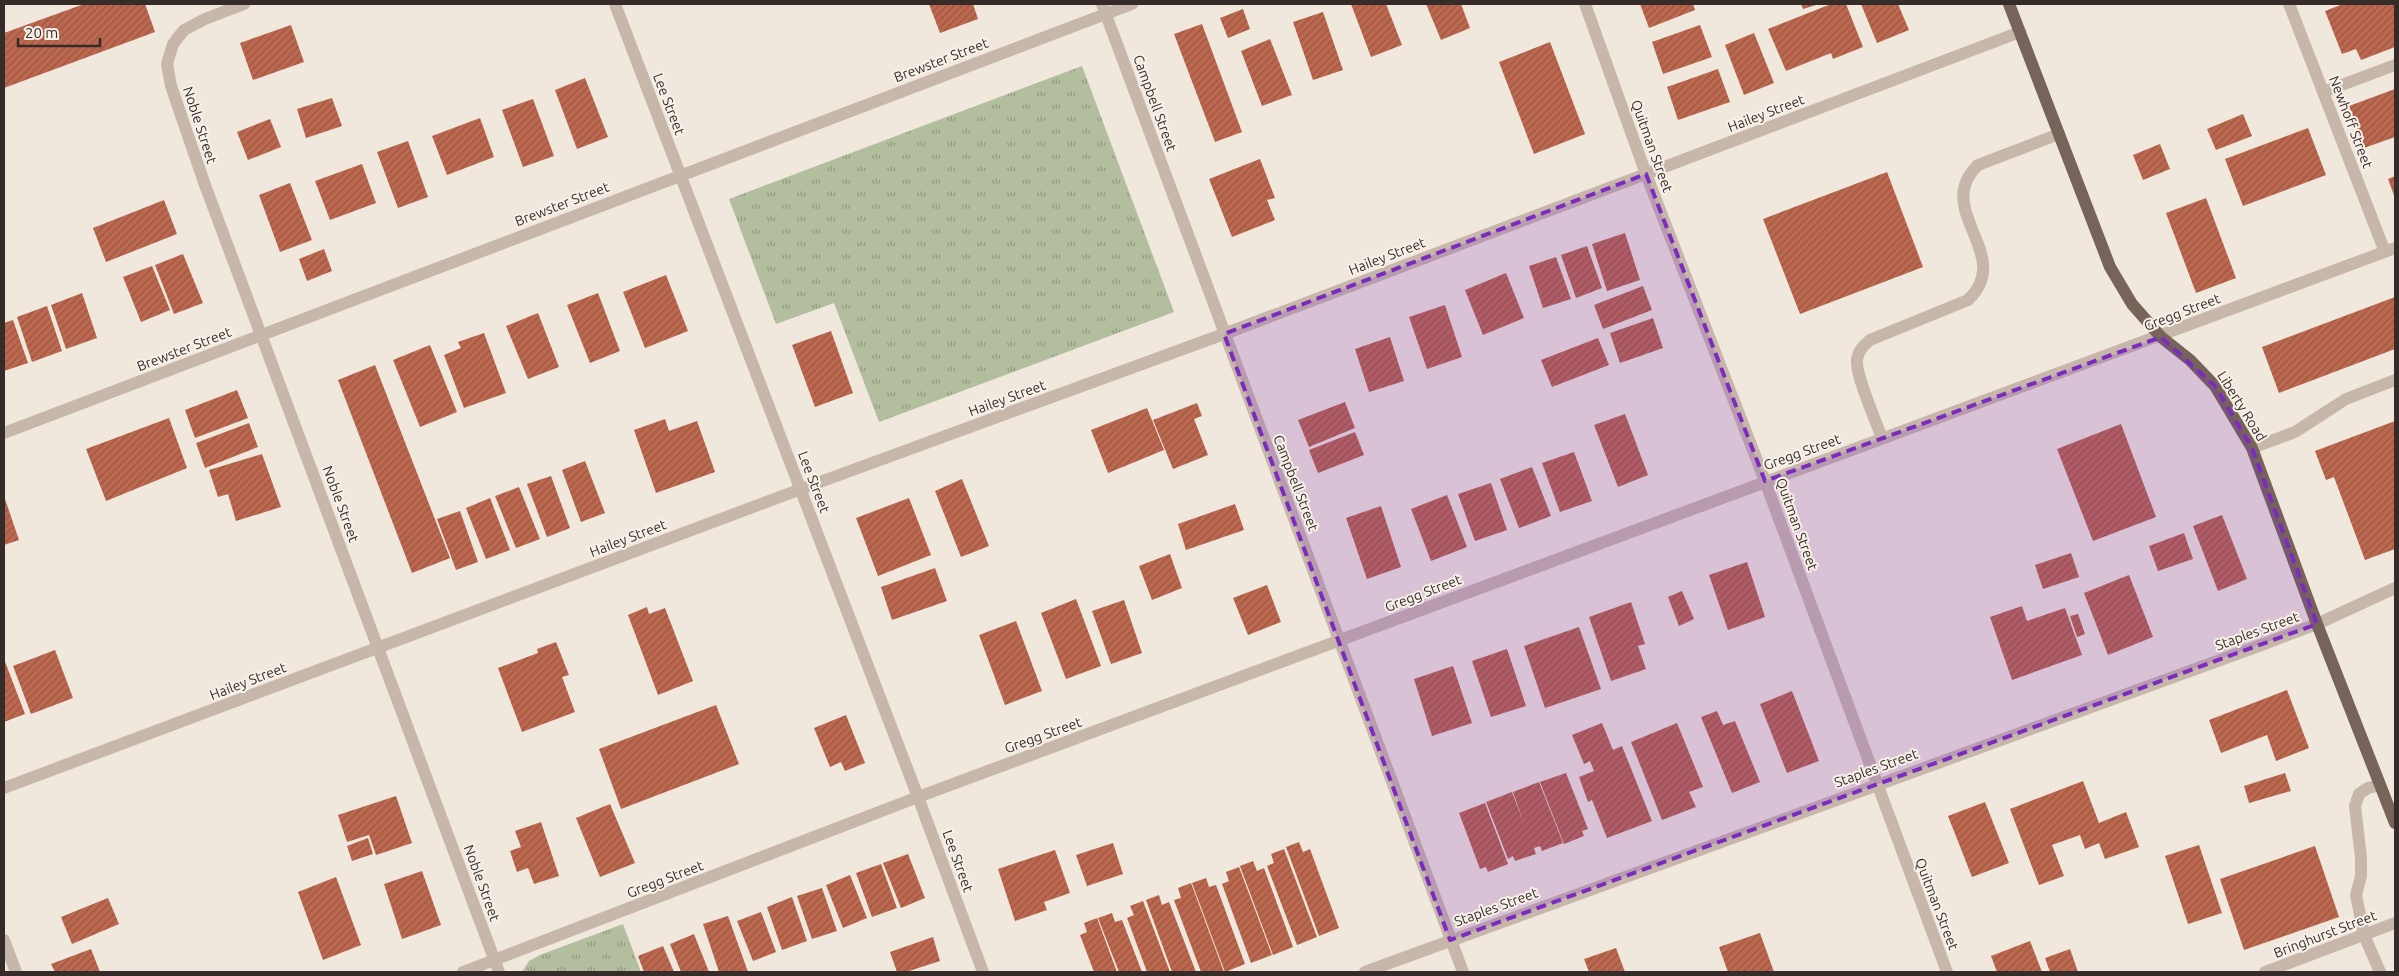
<svg xmlns="http://www.w3.org/2000/svg" width="2399" height="976" font-family="Ubuntu,sans-serif">
	<defs>
		<pattern id="grass-tufts" width="24" height="20" patternUnits="userSpaceOnUse" patternTransform="scale(1.25)"><rect width="24" height="20" fill="#b3be9e"/><path d="M3 7l-1-3M5 7V3M7 7l1-3M15 17l-1-3M17 17v-4M19 17l1-3" fill="none" stroke="#929b81"/></pattern>
		<pattern id="building-hatch" width="6" height="6" patternUnits="userSpaceOnUse" patternTransform="scale(1.25)"><rect width="6" height="6" fill="#bc684f"/><path d="M-1 1l2-2M0 6l6-6M5 7l2-2" fill="none" stroke="#9a5642"/></pattern>
	</defs>
	<rect width="100%" height="100%" fill="#f0e7dd"/>
	<g fill="url(#grass-tufts)">
		<polygon points="1082,66 1174,312 879,422 834,303 776,324 729,199"/>
		<polygon points="623,924 641,972 522,972 529,961 540,955"/>
	</g>
	<g fill="url(#building-hatch)">
		<polygon points="84,4 145,4 155,32 4,88 4,33"/>
		<polygon points="929,4 973,4 978,19 940,33"/>
		<polygon points="1351,4 1386,4 1402,45 1371,57"/>
		<polygon points="1426,4 1461,4 1470,28 1441,40"/>
		<polygon points="1640,4 1693,4 1695,10 1649,28"/>
		<polygon points="1801,4 1819,4 1803,9"/>
		<polygon points="1831,4 1846,4 1863,47 1833,59 1831,53 1786,71 1768,29"/>
		<polygon points="1861,4 1898,4 1909,30 1877,43"/>
		<polygon points="2343,4 2395,4 2395,47 2361,60 2356,49 2342,54 2325,11"/>
		<polygon points="1243,9 1250,29 1228,38 1220,18"/>
		<polygon points="1323,12 1343,70 1313,80 1293,22"/>
		<polygon points="1202,24 1242,132 1215,142 1174,34"/>
		<polygon points="291,25 304,62 253,80 240,43"/>
		<polygon points="1700,25 1712,57 1663,74 1652,42"/>
		<polygon points="1754,33 1774,83 1744,95 1725,45"/>
		<polygon points="1270,39 1292,95 1262,106 1241,51"/>
		<polygon points="1550,42 1585,134 1534,154 1499,62"/>
		<polygon points="1718,69 1730,102 1678,120 1667,87"/>
		<polygon points="585,78 608,137 577,149 555,90"/>
		<polygon points="2395,89 2395,137 2364,148 2349,106"/>
		<polygon points="332,98 342,126 306,138 297,109"/>
		<polygon points="533,99 554,156 523,167 502,110"/>
		<polygon points="2243,114 2252,136 2216,150 2207,129"/>
		<polygon points="480,118 494,157 447,175 432,136"/>
		<polygon points="270,119 281,147 248,160 237,132"/>
		<polygon points="2308,128 2326,175 2243,206 2225,159"/>
		<polygon points="408,141 428,197 398,208 377,152"/>
		<polygon points="2160,144 2170,169 2143,180 2133,155"/>
		<polygon points="1260,159 1275,198 1267,200 1275,220 1232,237 1209,179"/>
		<polygon points="362,164 376,203 330,220 315,181"/>
		<polygon points="1887,172 1923,267 1800,314 1763,219"/>
		<polygon points="2395,176 2395,198 2388,179"/>
		<polygon points="290,183 312,240 280,252 259,195"/>
		<polygon points="2206,198 2236,278 2196,293 2166,213"/>
		<polygon points="164,200 177,234 106,262 93,228"/>
		<polygon points="1625,233 1640,280 1607,291 1592,244"/>
		<polygon points="1587,246 1602,288 1576,298 1561,255"/>
		<polygon points="324,249 332,271 307,281 299,259"/>
		<polygon points="183,254 203,303 174,314 155,265"/>
		<polygon points="1556,257 1571,299 1543,308 1529,266"/>
		<polygon points="152,266 170,310 141,322 123,277"/>
		<polygon points="1506,273 1524,318 1483,335 1465,290"/>
		<polygon points="666,275 688,331 645,348 623,292"/>
		<polygon points="1643,286 1652,310 1603,329 1594,305"/>
		<polygon points="82,293 97,338 66,349 51,305"/>
		<polygon points="598,293 620,351 590,363 567,305"/>
		<polygon points="2395,297 2395,349 2279,393 2262,347"/>
		<polygon points="1445,305 1462,357 1427,369 1409,317"/>
		<polygon points="47,306 62,351 32,362 17,317"/>
		<polygon points="538,313 559,367 528,379 506,326"/>
		<polygon points="1653,318 1663,348 1620,363 1610,333"/>
		<polygon points="13,320 28,363 4,371 4,323"/>
		<polygon points="831,331 853,393 815,407 792,345"/>
		<polygon points="484,333 506,393 464,408 444,355 461,348 458,342"/>
		<polygon points="1390,337 1404,381 1369,392 1355,349"/>
		<polygon points="1598,338 1609,365 1552,387 1541,360"/>
		<polygon points="430,345 457,412 420,427 393,360"/>
		<polygon points="375,365 450,558 412,573 338,380"/>
		<polygon points="237,390 248,418 195,438 185,410"/>
		<polygon points="1345,402 1355,428 1309,447 1298,420"/>
		<polygon points="1197,403 1202,416 1194,419 1208,455 1173,469 1153,420"/>
		<polygon points="1147,408 1164,450 1108,473 1091,430"/>
		<polygon points="1625,414 1648,475 1618,487 1594,425"/>
		<polygon points="169,418 187,468 106,501 86,449"/>
		<polygon points="665,419 669,431 697,421 715,472 656,493 634,430"/>
		<polygon points="2395,421 2395,549 2365,560 2334,477 2326,480 2315,451"/>
		<polygon points="249,423 258,447 205,468 196,443"/>
		<polygon points="2121,424 2156,517 2093,541 2057,449"/>
		<polygon points="1355,432 1364,455 1318,473 1309,450"/>
		<polygon points="1574,452 1592,501 1560,512 1542,463"/>
		<polygon points="262,454 281,507 236,521 228,494 218,497 209,470"/>
		<polygon points="585,461 605,513 581,522 562,470"/>
		<polygon points="1532,467 1551,516 1519,528 1500,479"/>
		<polygon points="551,476 570,528 547,537 527,484"/>
		<polygon points="962,479 989,546 961,557 935,491"/>
		<polygon points="1491,483 1507,530 1475,541 1458,494"/>
		<polygon points="519,487 540,539 516,548 495,496"/>
		<polygon points="1447,495 1467,547 1431,561 1411,509"/>
		<polygon points="4,496 19,540 4,545"/>
		<polygon points="490,498 510,550 486,559 466,508"/>
		<polygon points="909,498 931,555 878,576 856,518"/>
		<polygon points="1235,504 1244,530 1186,550 1178,524"/>
		<polygon points="1381,506 1401,567 1367,579 1346,518"/>
		<polygon points="460,511 478,562 456,570 437,519"/>
		<polygon points="2222,515 2247,579 2218,591 2193,526"/>
		<polygon points="2184,533 2193,559 2158,571 2149,546"/>
		<polygon points="2071,553 2079,577 2043,589 2035,565"/>
		<polygon points="1170,554 1182,588 1152,600 1139,566"/>
		<polygon points="1747,562 1765,617 1728,630 1709,575"/>
		<polygon points="935,568 947,601 892,620 881,587"/>
		<polygon points="2129,575 2153,637 2108,655 2084,593"/>
		<polygon points="1267,585 1281,622 1248,635 1233,598"/>
		<polygon points="1682,591 1694,619 1679,626 1668,597"/>
		<polygon points="1076,599 1101,666 1066,679 1041,613"/>
		<polygon points="1124,600 1142,653 1111,664 1092,611"/>
		<polygon points="1631,602 1645,644 1638,646 1646,669 1611,681 1589,617"/>
		<polygon points="2022,606 2027,621 2065,608 2082,655 2012,680 1990,617"/>
		<polygon points="647,607 649,614 665,608 693,681 658,695 628,615"/>
		<polygon points="2078,614 2085,634 2077,637 2070,616"/>
		<polygon points="1016,621 1042,691 1005,705 979,635"/>
		<polygon points="1579,627 1601,689 1545,708 1524,646"/>
		<polygon points="556,642 569,675 562,677 575,712 522,732 498,668 538,653 537,649"/>
		<polygon points="1507,649 1526,706 1491,717 1472,661"/>
		<polygon points="55,650 73,698 31,714 13,666"/>
		<polygon points="4,659 25,714 4,722"/>
		<polygon points="1453,666 1472,723 1432,736 1414,679"/>
		<polygon points="2287,690 2309,748 2276,761 2267,735 2221,753 2209,720"/>
		<polygon points="1792,691 1819,761 1787,773 1760,704"/>
		<polygon points="716,705 739,764 621,809 599,749"/>
		<polygon points="1717,711 1723,725 1735,721 1760,782 1732,793 1701,717"/>
		<polygon points="846,715 865,763 845,771 841,762 830,767 814,728"/>
		<polygon points="1602,723 1613,750 1622,746 1652,821 1607,838 1592,800 1588,802 1579,777 1594,771 1590,761 1584,764 1572,735"/>
		<polygon points="1677,723 1703,787 1689,792 1696,807 1662,820 1631,742"/>
		<polygon points="1566,773 1588,829 1582,831 1584,836 1564,844 1540,782"/>
		<polygon points="2285,773 2291,791 2249,803 2244,786"/>
		<polygon points="2083,781 2099,823 2126,812 2139,847 2105,859 2099,843 2085,849 2080,835 2052,845 2064,876 2039,885 2010,809"/>
		<polygon points="1539,782 1563,843 1542,851 1540,846 1534,848 1536,854 1515,861 1513,856 1508,859 1486,802 1512,792 1524,824 1513,792"/>
		<polygon points="396,796 412,843 376,855 369,835 347,842 338,815"/>
		<polygon points="1985,802 2009,863 1972,877 1948,816"/>
		<polygon points="1485,803 1508,864 1488,872 1486,867 1480,869 1459,813"/>
		<polygon points="610,804 635,863 600,877 576,818"/>
		<polygon points="541,822 559,876 534,884 528,868 517,872 510,851 521,847 515,831"/>
		<polygon points="368,838 373,854 352,861 347,846"/>
		<polygon points="1299,842 1303,852 1310,849 1339,928 1319,936 1286,847"/>
		<polygon points="1113,843 1123,874 1087,886 1076,855"/>
		<polygon points="2199,845 2222,913 2188,924 2165,856"/>
		<polygon points="2315,846 2339,917 2244,950 2220,879"/>
		<polygon points="1284,849 1317,937 1297,945 1267,866 1274,863 1271,854"/>
		<polygon points="1055,850 1070,893 1044,902 1047,910 1015,921 998,869"/>
		<polygon points="908,854 925,898 901,908 883,863"/>
		<polygon points="1253,861 1257,871 1264,868 1293,947 1273,955 1240,866"/>
		<polygon points="881,864 897,908 872,917 856,873"/>
		<polygon points="1239,867 1272,955 1251,963 1222,884 1229,881 1226,872"/>
		<polygon points="422,871 441,925 402,939 384,884"/>
		<polygon points="850,875 867,918 843,928 826,885"/>
		<polygon points="336,877 361,945 323,960 298,892"/>
		<polygon points="1206,878 1209,887 1216,885 1245,964 1225,972 1192,883"/>
		<polygon points="1191,883 1224,972 1201,972 1174,900 1181,898 1178,888"/>
		<polygon points="822,888 837,931 812,939 797,896"/>
		<polygon points="1159,895 1162,905 1169,902 1196,972 1172,972 1146,900"/>
		<polygon points="792,897 807,941 782,950 767,907"/>
		<polygon points="108,898 119,924 72,944 61,917"/>
		<polygon points="1143,901 1170,972 1147,972 1127,918 1134,915 1130,906"/>
		<polygon points="761,912 776,952 753,961 737,921"/>
		<polygon points="1112,913 1115,922 1122,920 1142,972 1119,972 1098,918"/>
		<polygon points="728,916 748,972 719,972 703,924"/>
		<polygon points="1097,918 1117,972 1094,972 1080,935 1087,932 1084,923"/>
		<polygon points="1760,933 1774,972 1728,972 1719,947"/>
		<polygon points="694,934 709,972 681,972 670,944"/>
		<polygon points="933,937 940,961 906,972 897,972 890,952"/>
		<polygon points="2030,941 2042,972 1997,972 1991,956"/>
		<polygon points="663,946 674,972 644,972 638,956"/>
		<polygon points="1616,948 1625,972 1589,972 1584,959"/>
		<polygon points="91,949 100,972 55,972 51,964"/>
		<polygon points="2070,949 2078,972 2050,972 2045,958"/>
	</g>
	<g fill="none" stroke-linecap="round" stroke-linejoin="round">
		<g stroke="#c7b7aa" stroke-width="12">
			<polyline points="244,4 205,19 184,30 173,44 167,64 171,86 205,185 499,972"/>
			<polyline points="615,4 918,797 983,972"/>
			<polyline points="1102,4 1463,972"/>
			<polyline points="1585,4 1646,174 1765,481 1947,972"/>
			<polyline points="2289,4 2385,252"/>
			<polyline points="2323,92 2395,65"/>
			<polyline points="4,433 1132,4"/>
			<path d="M1882 438C1876 421 1855 375 1857 359 1859 350 1863 346 1870 340L1968 300C2016 255 1931 210 1978 165L2059 134"/>
			<polyline points="2252,448 2295,432 2346,399 2395,380"/>
			<polyline points="4,788 801,489 1224,334 2020,32"/>
			<polyline points="4,940 16,972"/>
			<polyline points="463,972 918,797 2395,248"/>
			<polyline points="1365,972 2264,644 2317,624 2395,588"/>
			<polyline points="2265,972 2395,923"/>
			<polyline points="2380,972 2364,935 2356,895 2361,876 2361,858 2355,806 2359,794 2368,788 2380,785"/>
		</g>
		<polyline stroke="#76645b" stroke-width="12" points="2009,4 2110,267 2132,304 2161,337 2190,360 2215,386 2252,448 2317,624 2395,823"/>
	</g>
	<path fill="#7b2cbf" fill-opacity="0.2" stroke="#7b2cbf" stroke-width="4" stroke-dasharray="10 6" stroke-linejoin="round" d="M1646 174 1765 481 2161 337 2215 386 2252 448 2317 624 1450 940 1224 334Z"/>
	<g text-anchor="middle" dominant-baseline="central" stroke-width="4" stroke-linejoin="round" paint-order="stroke">
		<g font-size="14" fill="#352c29" stroke="#f8f1e9">
			<text transform="translate(941 60) rotate(-21)">Brewster Street</text>
			<text transform="translate(1155 103) rotate(70)">Campbell Street</text>
			<text transform="translate(669 104) rotate(69)">Lee Street</text>
			<text transform="translate(1766 113) rotate(-21)">Hailey Street</text>
			<text transform="translate(2351 122) rotate(69)">Newhoff Street</text>
			<text transform="translate(200 125) rotate(72)">Noble Street</text>
			<text transform="translate(1652 146) rotate(70)">Quitman Street</text>
			<text transform="translate(562 204) rotate(-21)">Brewster Street</text>
			<text transform="translate(1387 256) rotate(-21)">Hailey Street</text>
			<text transform="translate(2182 312) rotate(-21)">Gregg Street</text>
			<text transform="translate(184 349) rotate(-21)">Brewster Street</text>
			<text transform="translate(1007 398) rotate(-20)">Hailey Street</text>
			<text transform="translate(2242 406) rotate(58)">Liberty Road</text>
			<text transform="translate(1802 452) rotate(-20)">Gregg Street</text>
			<text transform="translate(814 482) rotate(69)">Lee Street</text>
			<text transform="translate(1296 483) rotate(69)">Campbell Street</text>
			<text transform="translate(341 504) rotate(70)">Noble Street</text>
			<text transform="translate(1797 524) rotate(70)">Quitman Street</text>
			<text transform="translate(628 538) rotate(-21)">Hailey Street</text>
			<text transform="translate(1423 593) rotate(-21)">Gregg Street</text>
			<text transform="translate(2257 631) rotate(-20)">Staples Street</text>
			<text transform="translate(248 681) rotate(-21)">Hailey Street</text>
			<text transform="translate(1043 735) rotate(-20)">Gregg Street</text>
			<text transform="translate(1876 768) rotate(-20)">Staples Street</text>
			<text transform="translate(958 861) rotate(70)">Lee Street</text>
			<text transform="translate(665 879) rotate(-21)">Gregg Street</text>
			<text transform="translate(482 883) rotate(70)">Noble Street</text>
			<text transform="translate(1937 904) rotate(69)">Quitman Street</text>
			<text transform="translate(1496 907) rotate(-20)">Staples Street</text>
			<text transform="translate(2325 934) rotate(-21)">Bringhurst Street</text>
		</g>
	</g>
	<rect width="2399" height="976" fill="none" stroke="#352c29" stroke-width="10"/>
	<path d="M18 38v8h82v-8" fill="none" stroke="#352c29" stroke-width="2.5"/>
	<text x="25" y="38" font-size="15" fill="#352c29" stroke="#f8f1e9" stroke-width="4" paint-order="stroke">20 m</text>
</svg>
